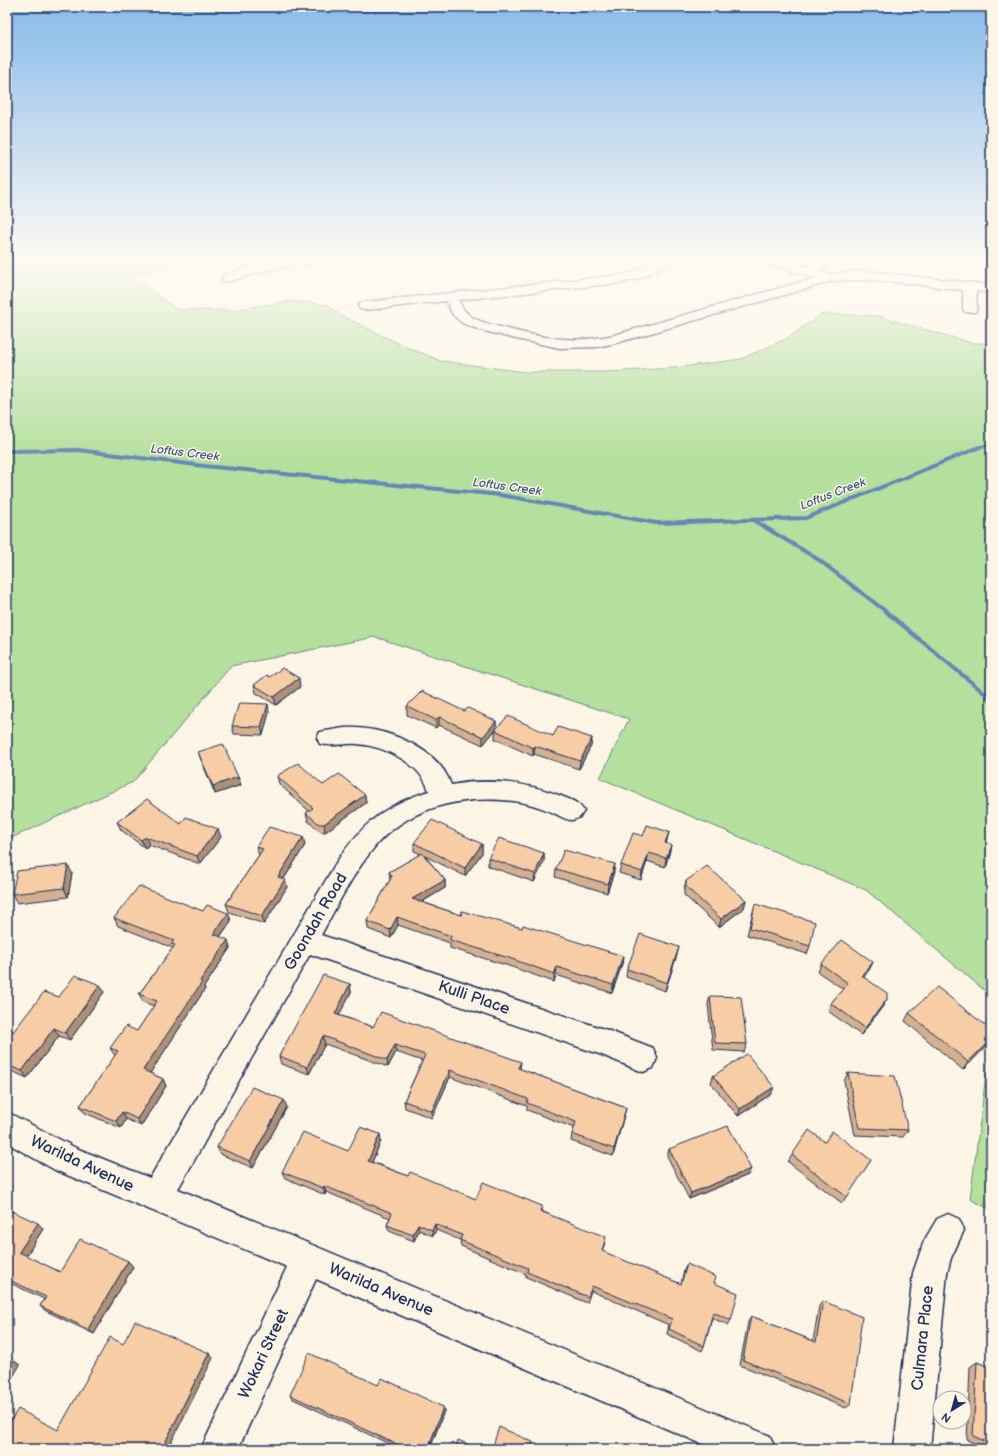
<svg xmlns="http://www.w3.org/2000/svg" width="998" height="1456" font-family="'Balsamiq Sans',sans-serif">
	<rect width="100%" height="100%" fill="#fcf5e5"/>
	<filter id="ink" filterUnits="userSpaceOnUse"><feTurbulence type="fractalNoise" baseFrequency=".025" numOctaves="2"/><feDisplacementMap in="SourceGraphic" scale="8" xChannelSelector="R" yChannelSelector="G"/><feConvolveMatrix kernelMatrix="1 2 1 2 8 2 1 2 1" color-interpolation-filters="sRGB"/></filter>
	<g filter="url(#ink)">
		<g fill="#b4df9d" stroke="#68877e">
			<polygon points="7,258 242,258 219,265 199,260 133,276 177,310 234,310 291,301 328,305 340,315 395,342 441,361 526,372 607,372 674,368 741,359 786,339 822,314 878,316 972,343 991,343 991,996 866,890 600,778 629,719 375,637 231,666 133,782 7,840"/>
			<polygon points="991,1036 991,1210 970,1199"/>
		</g>
		<g fill="none" stroke-linecap="round" stroke-linejoin="round">
			<polyline stroke="#6488b5" stroke-width="3" points="975,448 991,444"/>
			<g stroke="#6488b5" stroke-width="4">
				<polyline points="7,451 78,450 204,466 500,495 656,523 806,518 980,447"/>
				<polyline points="753,520 819,560 884,610 989,697"/>
			</g>
			<polyline stroke="#6488b5" stroke-width="5.5" points="988,696 991,698"/>
			<defs>
				<g id="minor">
					<polygon points="299,258 331,258 329,261 325,262 267,270 228,282 223,281 222,278 223,275 265,262"/>
					<path d="M659 258H674L672 261 641 278 621 283 458 300C462 307 465 313 472 317 481 323 493 325 504 328 542 338 574 344 614 335L815 278 757 261 755 258H774L808 267 822 258H836L834 261 820 270 828 274 858 271 877 272 991 285V293L976 291 977 309 975 312H965L963 309V290C919 285 876 277 833 281L616 343 597 347 560 348 516 339 480 330 462 323 453 315 446 301 365 310 360 309 358 306 360 303 365 302 621 275 633 272Z"/>
					<path d="M344 728C381 725 439 747 451 785 487 778 527 782 561 796 571 800 579 802 584 811L580 817C578 818 574 820 572 820 564 820 556 813 549 811 540 807 530 804 520 802 469 794 413 804 377 844 354 871 338 904 321 935L607 1030 653 1048 657 1058 653 1068 643 1072 602 1055 310 954 178 1189 770 1436 775 1449H714L316 1279 238 1449H201L287 1267 55 1170 7 1143V1112L76 1148 150 1178 336 863C363 823 383 806 429 791 421 763 384 746 357 744 344 743 333 747 320 744L317 738 320 732Z"/>
					<polygon points="948,1214 959,1219 964,1230 951,1258 947,1273 930,1449 894,1449 913,1273 924,1241 937,1219"/>
				</g>
			</defs>
			<use href="#minor" stroke="#1b2f5e" stroke-width="3"/>
			<use href="#minor" fill="#fcf5e5" fill-rule="evenodd"/>
		</g>
		<g fill="#d4b08f" stroke="#1b2f5e">
			<polygon points="270,677 300,687 276,705 256,693 254,685"/>
			<polygon points="407,706 464,711 496,721 496,729 483,745 439,725 436,728 407,715"/>
			<polygon points="269,712 263,735 234,734 232,726"/>
			<polygon points="495,730 553,736 592,738 591,746 579,769 534,754 533,756 495,739"/>
			<polygon points="198,752 238,777 241,785 215,794 201,760"/>
			<polygon points="277,776 323,785 365,795 366,803 325,832 321,832 308,821 306,813 309,811 279,784"/>
			<polygon points="117,822 181,824 221,837 200,864 149,845 145,848 121,830"/>
			<polygon points="643,836 667,840 666,844 671,845 669,854 665,867 647,861 641,880 619,873 621,865"/>
			<polygon points="303,837 305,845 284,879 285,879 287,887 264,924 229,912 226,904 259,855 256,847"/>
			<polygon points="414,843 482,844 482,853 465,876 425,856 445,880 445,888 422,902 461,915 522,928 623,956 622,964 612,993 556,975 554,982 509,966 450,948 450,943 398,925 391,938 368,929 367,921 390,880 389,872 421,854 414,851"/>
			<polygon points="544,853 544,861 534,882 488,866 488,858"/>
			<polygon points="556,869 614,872 607,893 555,877"/>
			<polygon points="72,873 68,897 17,903 12,894"/>
			<polygon points="686,881 746,900 744,908 719,927 684,895 684,889"/>
			<polygon points="755,904 810,946 807,954 747,935"/>
			<polygon points="203,911 228,913 231,921 220,937 230,948 204,987 205,989 150,1073 163,1079 166,1086 141,1126 126,1119 121,1128 85,1113 80,1106 115,1056 110,1048 137,1031 154,1006 143,1002 139,994 173,948 118,926 114,918"/>
			<polygon points="677,955 665,991 626,977 627,969"/>
			<polygon points="873,962 869,970 864,977 883,1006 861,1035 828,1011 831,1003 843,989 818,972 821,964"/>
			<polygon points="350,984 351,992 339,1015 373,1027 520,1069 626,1108 613,1156 571,1141 572,1134 574,1128 527,1110 527,1106 450,1077 432,1118 405,1108 404,1101 422,1061 396,1052 388,1067 325,1044 309,1074 281,1064 279,1056"/>
			<polygon points="104,992 70,1040 59,1036 27,1078 7,1069 7,1029 13,1032 59,997"/>
			<polygon points="710,996 747,1044 744,1052 713,1050 708,1004"/>
			<polygon points="909,1013 991,1041 963,1070 905,1021"/>
			<polygon points="848,1073 908,1130 903,1137 855,1135 844,1081"/>
			<polygon points="713,1076 771,1094 738,1116 711,1083"/>
			<polygon points="287,1107 253,1168 220,1154 217,1147"/>
			<polygon points="381,1141 372,1162 408,1176 476,1199 542,1206 542,1211 605,1243 602,1252 681,1284 684,1270 687,1264 714,1283 731,1320 728,1325 712,1318 704,1346 702,1351 667,1334 669,1325 591,1291 587,1303 526,1277 526,1274 461,1246 460,1240 436,1230 433,1236 419,1230 414,1241 389,1231 387,1225 390,1218 326,1192 325,1195 285,1178 282,1172 348,1151"/>
			<polygon points="825,1142 871,1160 842,1203 788,1162 792,1155"/>
			<polygon points="669,1149 748,1175 689,1199 667,1156"/>
			<polygon points="7,1209 43,1229 26,1256 60,1272 128,1261 133,1267 94,1334 46,1311 40,1306 44,1299 10,1283 7,1288"/>
			<polygon points="823,1301 851,1404 846,1408 740,1365 748,1322 751,1316 813,1341 819,1306"/>
			<polygon points="977,1362 991,1368 991,1449 988,1449 967,1440 970,1367"/>
			<polygon points="378,1385 443,1407 444,1411 430,1449 400,1449 293,1399 290,1395"/>
		</g>
		<g fill="#ad9074" stroke="#1b2f5e">
			<polygon points="299,678 300,687 276,705 274,697"/>
			<polygon points="268,704 269,712 263,735 261,727"/>
			<polygon points="439,717 439,725 436,728 436,720"/>
			<polygon points="496,721 496,729 483,745 483,737"/>
			<polygon points="592,738 591,746 579,769 580,761"/>
			<polygon points="535,746 534,754 533,756 533,748"/>
			<polygon points="238,777 241,785 215,794 213,786"/>
			<polygon points="365,795 366,803 325,832 324,824"/>
			<polygon points="218,829 221,837 200,864 197,856"/>
			<polygon points="669,832 667,840 663,851 665,843"/>
			<polygon points="146,837 149,845 145,848 141,840"/>
			<polygon points="303,837 305,845 280,885 278,877"/>
			<polygon points="482,844 482,853 465,876 465,868"/>
			<polygon points="671,845 669,854 665,867 666,858"/>
			<polygon points="544,853 544,861 534,882 535,874"/>
			<polygon points="649,853 647,861 641,880 642,872"/>
			<polygon points="615,864 614,872 607,893 608,884"/>
			<polygon points="68,865 72,873 68,897 64,888"/>
			<polygon points="285,879 287,887 264,924 262,916"/>
			<polygon points="445,880 445,888 413,907 412,899"/>
			<polygon points="746,900 744,908 719,927 721,919"/>
			<polygon points="228,913 231,921 216,942 214,934"/>
			<polygon points="397,917 398,925 391,938 390,930"/>
			<polygon points="228,940 230,948 204,987 205,989 147,1078 143,1070 200,981"/>
			<polygon points="679,947 677,955 665,991 667,983"/>
			<polygon points="623,956 622,964 612,993 613,985"/>
			<polygon points="873,962 869,970 858,983 862,976"/>
			<polygon points="557,967 556,975 554,982 554,974"/>
			<polygon points="350,984 351,992 336,1021 335,1014"/>
			<polygon points="100,985 104,992 70,1040 65,1033"/>
			<polygon points="887,999 883,1006 861,1035 865,1028"/>
			<polygon points="54,1028 59,1036 27,1078 22,1071"/>
			<polygon points="323,1036 325,1044 309,1074 307,1067"/>
			<polygon points="991,1039 991,1041 963,1070 968,1062"/>
			<polygon points="395,1045 396,1052 388,1067 387,1060"/>
			<polygon points="521,1062 520,1069 518,1068"/>
			<polygon points="450,1070 450,1077 432,1118 432,1111"/>
			<polygon points="163,1079 166,1086 141,1126 137,1119"/>
			<polygon points="774,1087 771,1094 738,1116 740,1109"/>
			<polygon points="284,1100 287,1107 253,1168 250,1161"/>
			<polygon points="626,1108 624,1115 613,1156 614,1149"/>
			<polygon points="122,1112 126,1119 121,1128 116,1121"/>
			<polygon points="380,1134 381,1141 370,1167 368,1161"/>
			<polygon points="751,1169 748,1175 689,1199 691,1193"/>
			<polygon points="324,1186 326,1192 325,1195 323,1188"/>
			<polygon points="38,1223 43,1229 25,1258 19,1252"/>
			<polygon points="418,1224 419,1230 414,1241 413,1235"/>
			<polygon points="435,1224 436,1230 433,1236 432,1230"/>
			<polygon points="128,1261 133,1267 94,1334 88,1329"/>
			<polygon points="7,1280 10,1283 7,1288"/>
			<polygon points="209,1353 213,1358 168,1449 162,1449"/>
			<polygon points="13,1360 20,1365 7,1387 7,1371"/>
			<polygon points="443,1407 444,1411 430,1449 428,1449"/>
		</g>
		<g fill="#f7cda6" stroke="#1b2f5e">
			<polygon points="282,668 299,678 274,697 254,685 267,675 270,677"/>
			<polygon points="422,691 464,711 468,708 496,721 483,737 439,717 436,720 407,706"/>
			<polygon points="239,703 268,704 261,727 232,726"/>
			<polygon points="508,716 553,736 558,727 592,738 580,761 535,746 533,748 495,730"/>
			<polygon points="223,744 238,777 213,786 198,752"/>
			<polygon points="298,763 323,785 339,774 365,795 324,824 319,824 306,813 313,808 277,776"/>
			<polygon points="147,799 181,824 186,817 218,829 197,856 146,837 141,840 117,822"/>
			<polygon points="432,820 482,844 465,868 414,843"/>
			<polygon points="647,825 669,832 665,843 671,845 666,858 649,853 642,872 621,865 633,833 643,836"/>
			<polygon points="269,827 303,837 278,877 285,879 262,916 226,904 263,849 256,847"/>
			<polygon points="499,838 544,853 535,874 488,858"/>
			<polygon points="564,850 615,864 608,884 556,869"/>
			<polygon points="422,853 445,880 412,899 461,915 462,911 522,928 523,925 623,956 613,985 557,967 554,974 509,958 450,940 451,936 397,917 390,930 367,921 392,876 389,872"/>
			<polygon points="68,865 64,888 12,894 17,871"/>
			<polygon points="707,866 746,900 721,919 686,887 686,881"/>
			<polygon points="139,886 203,911 207,905 228,913 214,934 228,940 200,981 202,982 143,1070 163,1079 137,1119 122,1112 116,1121 80,1106 118,1051 110,1048 126,1026 137,1031 157,1001 139,994 175,945 171,944 174,941 114,918"/>
			<polygon points="755,904 815,922 810,946 750,928"/>
			<polygon points="640,934 679,947 667,983 627,969"/>
			<polygon points="842,940 873,962 862,976 887,993 887,999 865,1028 831,1003 848,983 821,964"/>
			<polygon points="75,975 100,985 65,1033 54,1028 22,1071 7,1065 7,1029 13,1032 44,992 59,997"/>
			<polygon points="323,975 350,984 335,1014 373,1027 381,1012 521,1062 518,1068 626,1108 614,1149 572,1134 576,1122 527,1103 528,1099 450,1070 432,1111 404,1101 425,1055 395,1045 387,1060 323,1036 307,1067 279,1056"/>
			<polygon points="937,987 991,1030 991,1039 968,1062 909,1013"/>
			<polygon points="710,996 741,997 747,1044 715,1043"/>
			<polygon points="747,1054 774,1087 740,1109 713,1076"/>
			<polygon points="848,1073 895,1076 908,1130 859,1128"/>
			<polygon points="252,1087 284,1100 250,1161 217,1147"/>
			<polygon points="728,1126 751,1169 691,1193 669,1149"/>
			<polygon points="360,1127 380,1134 368,1161 408,1176 410,1172 476,1199 483,1182 542,1206 540,1211 606,1237 602,1251 681,1284 687,1264 716,1277 714,1283 738,1293 731,1320 713,1312 704,1346 669,1329 672,1319 592,1286 588,1297 527,1272 528,1268 460,1240 462,1235 435,1224 432,1230 418,1224 413,1235 387,1225 392,1213 324,1186 323,1188 282,1172 303,1132 348,1151"/>
			<polygon points="809,1130 825,1142 832,1131 871,1160 847,1197 792,1155"/>
			<polygon points="7,1209 38,1223 19,1252 60,1272 80,1239 128,1261 88,1329 40,1306 46,1297 7,1279"/>
			<polygon points="823,1301 862,1317 851,1404 743,1360 751,1316 816,1342"/>
			<polygon points="135,1321 209,1353 162,1449 7,1449 7,1427 18,1409 58,1430 110,1337 123,1344"/>
			<polygon points="309,1353 378,1385 382,1378 443,1407 428,1449 407,1449 290,1395"/>
			<polygon points="7,1357 13,1360 7,1371"/>
			<polygon points="977,1362 991,1368 991,1444 973,1436"/>
			<polygon points="499,1427 533,1442 531,1449 492,1449"/>
			<polygon points="458,1440 479,1449 455,1449"/>
		</g>
	</g>
	<linearGradient id="sky" x2="0" y2="1"><stop stop-color="#86baeb"/><stop offset="0.56" stop-color="#fefaf3"/><stop offset="1" stop-color="#fefaf3" stop-opacity="0"/></linearGradient>
	<rect width="998" height="462" fill="url(#sky)"/>
	<g text-anchor="middle" dominant-baseline="central" stroke-width="3" stroke-linejoin="round" paint-order="stroke">
		<g font-size="12" font-style="italic" fill="#395482" stroke="#fcf5e5">
			<text transform="translate(185 453) rotate(7)">Loftus Creek</text>
			<text transform="translate(507 487) rotate(8)">Loftus Creek</text>
			<text transform="translate(833 494) rotate(-21)">Loftus Creek</text>
		</g>
		<g font-size="16" fill="#1b2f5e" stroke="#fcf5e5">
			<text transform="translate(316 922) rotate(-60)">Goondah Road</text>
			<text transform="translate(474 998) rotate(19)">Kulli Place</text>
			<text transform="translate(82 1164) rotate(25)">Warilda Avenue</text>
			<text transform="translate(381 1290) rotate(23)">Warilda Avenue</text>
			<text transform="translate(923 1338) rotate(-84)">Culmara Place</text>
			<text transform="translate(264 1354) rotate(-65)">Wokari Street</text>
		</g>
	</g>
	<rect width="998" height="1456" fill="none" stroke="#fcf5e5" stroke-width="24"/>
	<rect x="12" y="12" width="974" height="1432" fill="none" stroke="#1b2f5e" stroke-width="1.5" filter="url(#ink)"/>
	<g transform="translate(952 1410) rotate(217)"><circle r="19" fill="#fcf5e5" stroke="#a2a6af"/>
	<path d="M0-3L7 15L0 10L-7 15Z" fill="#1b2f5e"/>
	<text y="-6" font-size="11" font-weight="bold" text-anchor="middle" fill="#1b2f5e">N</text>
	</g>
</svg>
